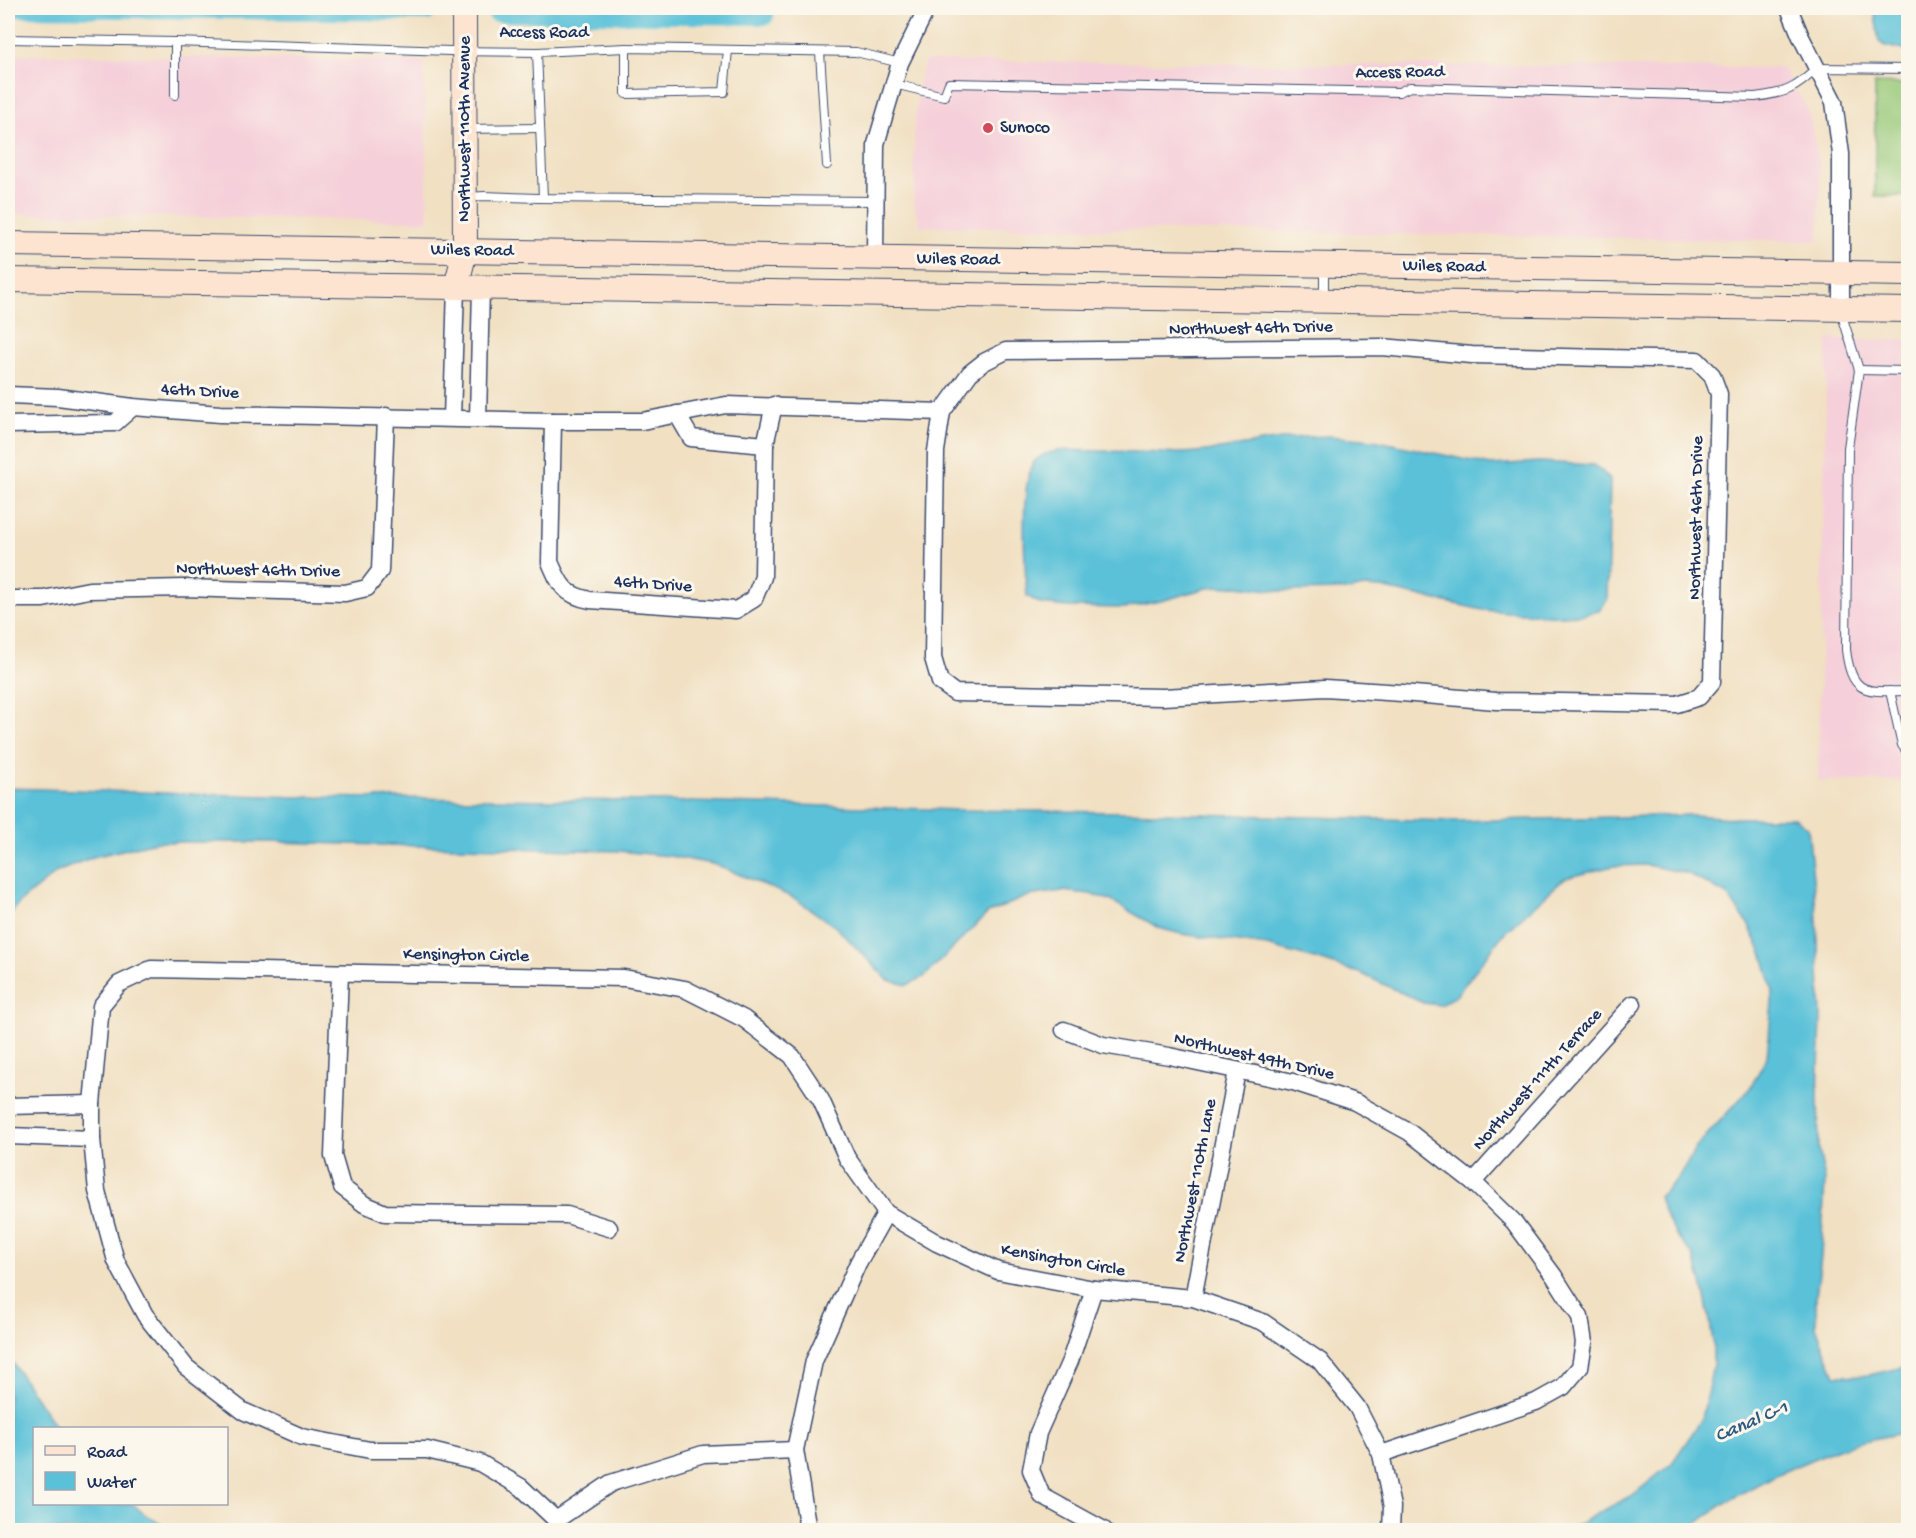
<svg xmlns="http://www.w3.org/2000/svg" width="1916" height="1538" font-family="'Gochi Hand',sans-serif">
	<rect width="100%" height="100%" fill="#fbf7ec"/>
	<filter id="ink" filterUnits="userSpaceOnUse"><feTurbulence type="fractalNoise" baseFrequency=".0167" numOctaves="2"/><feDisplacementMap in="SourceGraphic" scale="12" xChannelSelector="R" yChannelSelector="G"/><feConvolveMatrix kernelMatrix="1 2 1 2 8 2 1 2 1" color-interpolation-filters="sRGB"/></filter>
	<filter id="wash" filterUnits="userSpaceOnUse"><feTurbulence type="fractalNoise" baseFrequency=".008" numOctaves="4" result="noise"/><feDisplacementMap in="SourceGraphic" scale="24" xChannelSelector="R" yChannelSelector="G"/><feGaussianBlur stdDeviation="1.35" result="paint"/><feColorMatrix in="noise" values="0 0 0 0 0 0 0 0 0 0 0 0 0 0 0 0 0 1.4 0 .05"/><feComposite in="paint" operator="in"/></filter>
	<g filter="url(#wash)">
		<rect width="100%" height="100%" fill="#f1e0c2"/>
		<g fill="#f5cfd9">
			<polygon points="8,54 424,61 428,221 8,214"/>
			<polygon points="925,61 1783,68 1808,110 1820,167 1819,241 920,226 914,204 914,128 919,80"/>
			<polygon points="1827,339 1908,340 1908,781 1818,781"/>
		</g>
		<polygon fill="#98c979" stroke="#5a7c6c" stroke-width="1.5" points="1875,83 1908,84 1908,196 1875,196"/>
		<g fill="#5ac1d8" stroke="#3a789b" stroke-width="1.5">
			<polygon points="1874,8 1906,8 1908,26 1908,51 1886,46 1879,42"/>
			<path d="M1328 436 1373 440 1491 465 1540 462 1593 465 1601 470 1610 480 1607 600 1599 611 1580 615 1561 616 1483 610 1381 588 1364 587 1350 590 1279 591 1237 586 1207 588 1161 601 1125 608 1068 607 1041 604 1027 596C1025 570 1019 478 1035 461 1049 446 1078 451 1096 451 1124 451 1151 453 1178 453 1214 453 1248 443 1282 439 1297 437 1313 437 1328 436Z"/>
			<path d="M8 788 299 797 659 801 961 810 1121 812 1455 821 1694 815 1732 818H1795L1808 828 1817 919 1821 1017 1818 1094 1819 1150 1825 1180 1821 1257 1816 1296V1327L1835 1376 1869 1375 1908 1366V1432C1883 1437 1856 1441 1833 1451 1783 1470 1729 1495 1689 1530H1567L1634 1494 1672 1463 1702 1419 1713 1365V1342L1709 1316 1702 1282 1693 1255 1676 1235 1663 1210 1659 1197 1678 1178 1697 1146 1750 1088 1767 1057 1773 991 1763 955 1747 922 1727 895 1689 874 1647 865 1613 866 1565 878 1503 934 1456 996 1440 1005 1423 1003 1362 974 1322 961 1267 946 1181 934 1159 928 1110 900 1090 894 1062 891 1028 896 988 913 924 977 907 985 888 980 837 928 794 898 717 865 670 856 618 851 271 842H156L93 857 57 872 20 902 8 917Z"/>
			<polygon points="8,1356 56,1428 34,1428 34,1504 133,1504 144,1514 171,1530 16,1530 8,1505"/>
		</g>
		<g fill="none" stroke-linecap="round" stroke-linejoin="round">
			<g stroke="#5ac1d8" stroke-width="18">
				<polyline points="11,8 427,12"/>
				<polyline points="496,13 765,16"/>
			</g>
		</g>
	</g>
	<g filter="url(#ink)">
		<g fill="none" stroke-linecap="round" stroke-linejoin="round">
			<defs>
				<g id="lane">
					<polyline points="8,39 175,42 450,51 537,52 626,48 856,52 900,63"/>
					<polyline points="626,48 626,94 724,92 728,50"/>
					<polyline points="537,52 543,198"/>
					<polyline points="820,52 827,165"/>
					<path d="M894 84 944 96 949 83 1399 92 1410 87 1755 97C1785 93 1795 90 1817 68L1908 69"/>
					<polyline points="175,95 175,42"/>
					<polyline points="466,129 540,128"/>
					<polyline points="468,197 484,196 538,198 875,201"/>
					<polyline points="1324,265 1324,297"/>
					<path d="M1841 312 1859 370 1848 448 1846 650C1852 697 1867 691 1908 691"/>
					<polyline points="1859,370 1908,371"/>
					<polyline points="1890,691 1902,745 1908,753"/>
				</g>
				<g id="street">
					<polyline points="1789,8 1801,37 1834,102 1841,154 1841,308"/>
					<polyline points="875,258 876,144 900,63 927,8"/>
					<polygon points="1382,347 1472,355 1697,360 1712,375 1719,394 1712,682 1699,697 1677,704 1496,701 1402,693 1325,688 1163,697 955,693 940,682 933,658 936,451 942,412 970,373 984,362 1006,351"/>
					<polyline points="8,395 58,397 133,407 220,414 553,421 642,421 726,405 942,412"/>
					<polyline points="677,414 691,438 765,445"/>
					<polyline points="452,418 456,287"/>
					<polyline points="478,419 481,287"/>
					<path d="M553 421 550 562C560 585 564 595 590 600L736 610 754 599 763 577 765 445 774 405"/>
					<polyline points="8,425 115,423 133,407"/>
					<polyline points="8,599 43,599 89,590 185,588 345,593 367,588 380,571 386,416"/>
					<polyline points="340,973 333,1156 342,1187 364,1204 385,1213 567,1215 609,1228"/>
					<polyline points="1064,1030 1103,1045 1169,1056 1293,1082 1355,1102 1409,1132 1473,1182 1514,1222 1554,1276 1580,1317 1584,1343 1580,1367 1563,1387 1536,1402 1381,1454"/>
					<polyline points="8,1106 92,1104"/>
					<polyline points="8,1136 92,1139"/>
					<polyline points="1473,1182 1633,1004"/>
					<polyline points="1094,1289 1070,1361 1038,1433 1031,1470 1042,1496 1104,1530"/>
					<polyline points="1193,1298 1237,1071"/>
					<polyline points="556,1520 611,1483 703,1454 795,1450"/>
					<polyline points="559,1530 556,1520 521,1487 480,1463 427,1450 370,1450 302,1437 243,1411 186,1367 145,1315 116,1261 97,1191 92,1139 92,1104 101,1006 119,984 151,969 624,978 685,989 744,1019 792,1056 821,1100 847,1158 886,1213 937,1243 998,1271 1094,1289 1193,1298 1263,1322 1320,1361 1357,1407 1381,1454 1392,1507 1391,1530"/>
					<polyline points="808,1530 795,1450 814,1361 858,1263 886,1213"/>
				</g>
				<g id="secondary">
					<polyline points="8,244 1908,274"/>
					<polyline points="8,280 1908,310"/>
					<polyline points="456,287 465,251 464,8"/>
				</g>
			</defs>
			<use href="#lane" stroke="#3b4a6d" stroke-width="10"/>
			<use href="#street" stroke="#3b4a6d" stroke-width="19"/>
			<use href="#secondary" stroke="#3b4a6d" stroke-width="26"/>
			<use href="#lane" stroke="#fff" stroke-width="8"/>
			<use href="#street" stroke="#fff" stroke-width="16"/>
			<use href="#secondary" stroke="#fde4d1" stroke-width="24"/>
		</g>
	</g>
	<circle fill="#d1495b" stroke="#fbf7ec" stroke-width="2" cx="988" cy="128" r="6"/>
	<g text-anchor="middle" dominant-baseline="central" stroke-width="6" stroke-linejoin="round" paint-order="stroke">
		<g font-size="18" fill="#1b2f5e" stroke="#fbf7ec">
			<text x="544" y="33">Access Road</text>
			<text transform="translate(1400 73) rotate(-1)">Access Road</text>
			<text transform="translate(465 129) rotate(-90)">Northwest 110th Avenue</text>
			<text transform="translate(472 251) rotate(1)">Wiles Road</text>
			<text transform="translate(958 260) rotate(1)">Wiles Road</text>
			<text transform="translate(1444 267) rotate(1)">Wiles Road</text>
			<text transform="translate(1251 329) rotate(-1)">Northwest 46th Drive</text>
			<text transform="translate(200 392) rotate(3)">46th Drive</text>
			<text transform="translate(1697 518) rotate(-89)">Northwest 46th Drive</text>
			<text transform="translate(258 571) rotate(1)">Northwest 46th Drive</text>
			<text transform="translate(653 585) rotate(4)">46th Drive</text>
			<text transform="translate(466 956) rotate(1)">Kensington Circle</text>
			<text transform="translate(1254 1057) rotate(13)">Northwest 49th Drive</text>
			<text transform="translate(1538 1080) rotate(-48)">Northwest 111th Terrace</text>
			<text transform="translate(1196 1181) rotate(-79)">Northwest 110th Lane</text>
			<text transform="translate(1063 1261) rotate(10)">Kensington Circle</text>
		</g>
		<g font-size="18" fill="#1b2f5e" stroke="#fbf7ec" text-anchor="start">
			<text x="1000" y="128">Sunoco</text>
		</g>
		<g font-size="20" font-style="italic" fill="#2e5b83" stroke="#fbf7ec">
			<text transform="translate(1752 1423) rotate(-23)">Canal C-1</text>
		</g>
	</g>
	<rect width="1916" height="1538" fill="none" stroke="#fbf7ec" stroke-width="30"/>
	<rect x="33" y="1427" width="195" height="78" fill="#fbf7ec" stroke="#a1a7b3" stroke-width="1.5"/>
	<rect x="45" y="1446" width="30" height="9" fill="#fde4d1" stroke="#a1a7b3" stroke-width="1.5"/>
	<text x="87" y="1457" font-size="18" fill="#1b2f5e">Road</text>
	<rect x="45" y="1472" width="30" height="18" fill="#5ac1d8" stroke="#a1a7b3" stroke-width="1.5"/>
	<text x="87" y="1487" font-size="18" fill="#1b2f5e">Water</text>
</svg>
